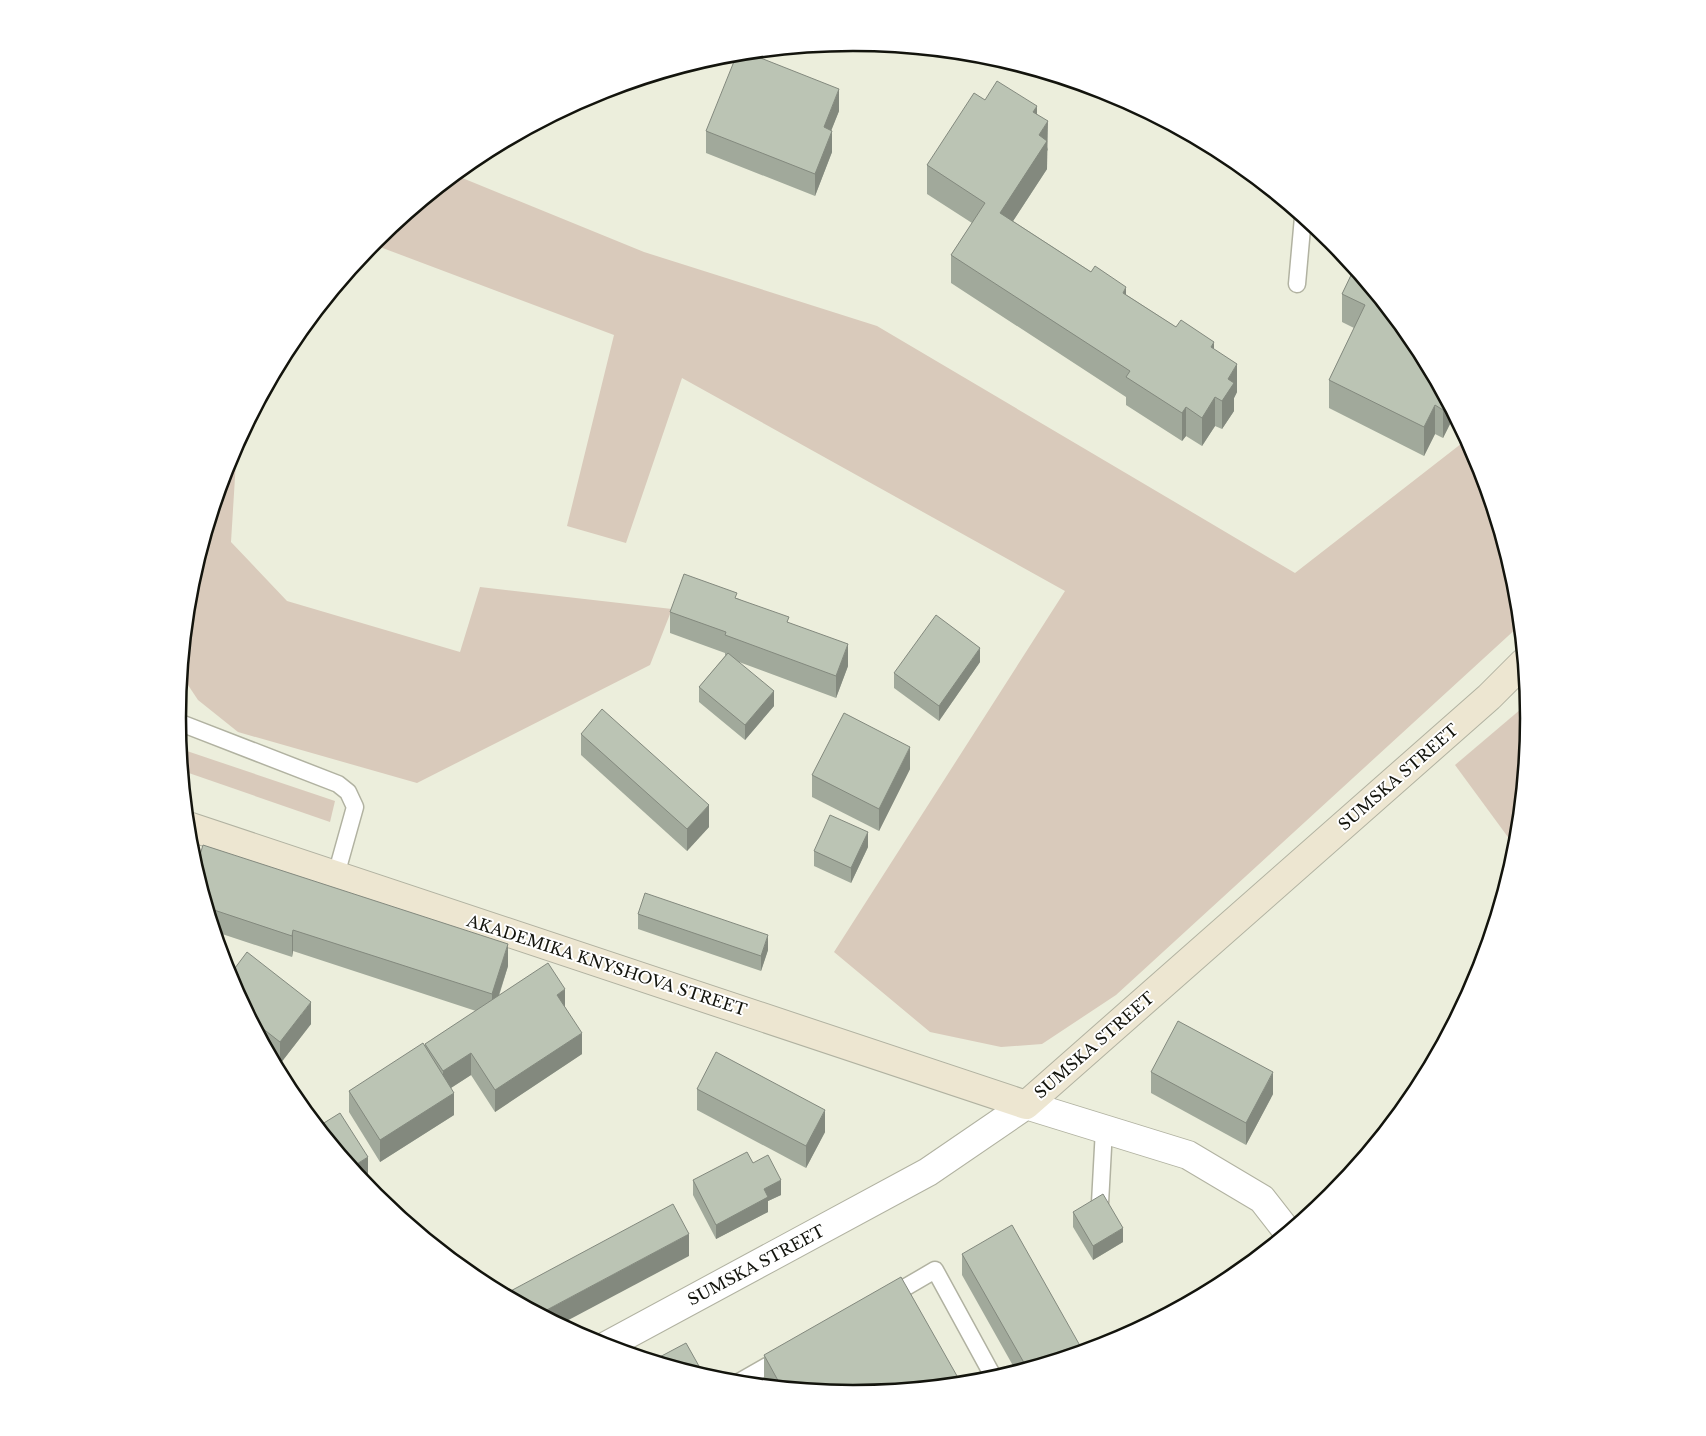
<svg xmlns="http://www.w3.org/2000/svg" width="1706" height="1436" font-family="'Libre Baskerville',serif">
	<rect width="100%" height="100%" fill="#eceedc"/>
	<g fill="#d9cabb">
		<polygon points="455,175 644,252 877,326 1295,573 1466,440 1477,460 1516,586 1519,626 1116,995 1042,1044 1001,1047 930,1032 834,952 1065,591 682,378 626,543 567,526 614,335 372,244"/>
		<polygon points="237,445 231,542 287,601 460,652 480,587 672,609 650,665 417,783 238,732 198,700 182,676 191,586 229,459"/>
		<polygon points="1527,704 1528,718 1516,848 1455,765"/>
		<polygon points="181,749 335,801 330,822 183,771"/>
	</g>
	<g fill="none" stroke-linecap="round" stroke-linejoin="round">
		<defs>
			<g id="lane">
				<polyline points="1297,284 1303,217"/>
				<polyline points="178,722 338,784 348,792 355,807 336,875"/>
				<polyline points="1100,1203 1104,1129"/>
				<polyline points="887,1298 935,1270 994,1378"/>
				<polyline points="739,1382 783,1357"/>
			</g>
			<polyline id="street" points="606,1346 928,1172 1026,1105 1188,1155 1262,1199 1287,1231"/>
			<polyline id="secondary" points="188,826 1026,1105 1489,697 1523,663"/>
		</defs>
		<use href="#lane" stroke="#b1b2a1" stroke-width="19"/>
		<use href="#street" stroke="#b1b2a1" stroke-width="30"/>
		<use href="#secondary" stroke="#b1b2a1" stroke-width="30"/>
		<use href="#lane" stroke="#fff" stroke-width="16"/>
		<use href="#street" stroke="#fff" stroke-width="28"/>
		<use href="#secondary" stroke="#ede6d1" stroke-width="28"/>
	</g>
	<g fill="#a1a99b">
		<polygon points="839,111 831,130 832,152 815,196 706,153 706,131"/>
		<polygon points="1037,114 1048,150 1047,151 1047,169 1013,221 1176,327 1214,349 1237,392 1234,398 1234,411 1222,429 1215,426 1202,446 1186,436 1182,441 1126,405 1126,397 951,283 951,255 972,223 927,194 927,165"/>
		<polygon points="1354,269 1454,416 1443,438 1435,434 1424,456 1329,408 1329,380 1354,328 1342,322 1342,294"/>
		<polygon points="737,598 789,623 848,666 836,698 739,662 774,706 745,740 699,702 699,687 725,656 725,653 670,633 670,612"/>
		<polygon points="980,662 939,721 894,688 894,673"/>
		<polygon points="581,734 709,827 687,851 581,755"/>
		<polygon points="910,769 879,831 812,797 812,775"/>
		<polygon points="868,847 851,883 814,866 814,851"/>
		<polygon points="191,852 508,966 499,996 565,1007 582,1054 495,1112 471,1075 451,1088 454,1115 380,1162 349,1112 349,1091 425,1047 425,1044 476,1011 293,951 292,957 216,932"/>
		<polygon points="638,914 768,950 761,971 638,929"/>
		<polygon points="229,976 311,1024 280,1064 273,1058"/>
		<polygon points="1151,1072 1273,1094 1246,1145 1151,1093"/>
		<polygon points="697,1089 825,1132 806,1168 697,1110"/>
		<polygon points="753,1163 781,1195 768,1201 768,1212 716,1239 693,1195 693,1180"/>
		<polygon points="1073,1212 1123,1242 1093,1260 1073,1227"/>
		<polygon points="962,1254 1083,1351 1016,1371 962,1275"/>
		<polygon points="764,1355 853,1394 765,1385 764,1383"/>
	</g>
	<g fill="#83897e">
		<polygon points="839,89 839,111 824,149 824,127"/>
		<polygon points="1037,106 1037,135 1033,112"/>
		<polygon points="1048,121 1047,169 1000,241 1000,213 1039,135"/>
		<polygon points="832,131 832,152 815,196 815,174"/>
		<polygon points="1126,287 1126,316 1123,293"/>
		<polygon points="1214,342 1214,370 1211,347"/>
		<polygon points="1237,364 1237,392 1234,398 1234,411 1222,429 1222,401 1228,379"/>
		<polygon points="1215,397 1215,426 1202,446 1202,418"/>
		<polygon points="1447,403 1454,416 1443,438 1443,410"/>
		<polygon points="1435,405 1435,434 1424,456 1424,427"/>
		<polygon points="1186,407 1186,436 1182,441 1182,413"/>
		<polygon points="848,644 848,666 836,698 836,676"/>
		<polygon points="980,648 980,662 939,721 939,706"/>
		<polygon points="774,691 774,706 745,740 745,725"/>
		<polygon points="910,747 910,769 879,831 879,809"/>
		<polygon points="709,805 709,827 687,851 687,829"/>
		<polygon points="868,832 868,847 851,883 851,868"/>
		<polygon points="293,930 293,951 292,957 292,936"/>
		<polygon points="768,935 768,950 761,971 761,956"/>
		<polygon points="508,944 508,966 492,1016 492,994"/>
		<polygon points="565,989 565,1011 557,995"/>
		<polygon points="311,1002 311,1024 280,1064 280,1042"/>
		<polygon points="582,1033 582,1054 495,1112 495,1090"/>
		<polygon points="471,1053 471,1075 443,1093 443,1071"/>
		<polygon points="1273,1072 1273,1094 1246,1145 1246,1123"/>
		<polygon points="454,1093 454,1115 380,1162 380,1140"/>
		<polygon points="825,1110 825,1132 806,1168 806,1146"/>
		<polygon points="368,1157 368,1178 364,1181 352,1167"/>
		<polygon points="781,1180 781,1195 768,1201 768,1212 716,1239 716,1225 764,1189"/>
		<polygon points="1123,1228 1123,1242 1093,1260 1093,1246"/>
		<polygon points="689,1234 689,1256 561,1324 541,1313"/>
	</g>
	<g fill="#bbc4b4" stroke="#83897e">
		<polygon points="748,53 839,89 824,127 832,131 815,174 706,131 737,54"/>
		<polygon points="997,81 1037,106 1033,112 1048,121 1039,135 1047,141 1000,213 1091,272 1095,266 1126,287 1123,293 1176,327 1181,320 1214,342 1211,347 1237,364 1228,379 1234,383 1222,401 1215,397 1202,418 1186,407 1182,413 1126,377 1130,371 951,255 985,203 927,165 974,93 985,100"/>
		<polygon points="1354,269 1415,343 1447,403 1443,410 1435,405 1424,427 1329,380 1365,305 1342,294"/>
		<polygon points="684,574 737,593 735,598 789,617 787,622 848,644 836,676 725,635 726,632 670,612"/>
		<polygon points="936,615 980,648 939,706 894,673"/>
		<polygon points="728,653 774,691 745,725 699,687"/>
		<polygon points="602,709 709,805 687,829 581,734"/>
		<polygon points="844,713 910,747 879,809 812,775"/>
		<polygon points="830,815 868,832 851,868 814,851"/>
		<polygon points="203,845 508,944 492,994 293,930 292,936 208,908 196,868"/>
		<polygon points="191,852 200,855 196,868"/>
		<polygon points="645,893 768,935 761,956 638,914"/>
		<polygon points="247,952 311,1002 280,1042 253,1021 229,976"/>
		<polygon points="548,963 565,989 557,995 582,1033 495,1090 471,1053 443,1071 425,1044"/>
		<polygon points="1178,1021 1273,1072 1246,1123 1151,1072"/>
		<polygon points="423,1043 454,1093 380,1140 349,1091"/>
		<polygon points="716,1052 825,1110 806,1146 697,1089"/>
		<polygon points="340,1113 368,1157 352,1167 319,1126"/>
		<polygon points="747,1152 753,1163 768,1155 781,1180 764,1189 768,1197 716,1225 693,1180"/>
		<polygon points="1103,1194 1123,1228 1093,1246 1073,1212"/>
		<polygon points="673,1204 689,1234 541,1313 505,1294"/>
		<polygon points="1012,1225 1083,1351 1027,1368 962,1254"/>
		<polygon points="901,1277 961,1383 853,1394 781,1386 764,1355"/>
		<polygon points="686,1343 704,1375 654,1360"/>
	</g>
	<g text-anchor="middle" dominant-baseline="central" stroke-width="4" stroke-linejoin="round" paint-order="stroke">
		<g font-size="16" fill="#13140d" stroke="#fff">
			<text transform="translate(1398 777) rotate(-41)">SUMSKA STREET</text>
			<text transform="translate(607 965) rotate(18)">AKADEMIKA KNYSHOVA STREET</text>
			<text transform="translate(1094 1045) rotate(-41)">SUMSKA STREET</text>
			<text transform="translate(756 1265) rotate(-28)">SUMSKA STREET</text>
		</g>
	</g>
	<path d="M0 0H1706V1436H0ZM186 718a667 667 0 1 1 1334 0a667 667 0 1 1-1334 0Z" fill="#fff" fill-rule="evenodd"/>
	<path fill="none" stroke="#13140d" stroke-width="2.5" d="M186 718a667 667 0 1 1 1334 0a667 667 0 1 1-1334 0Z"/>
</svg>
